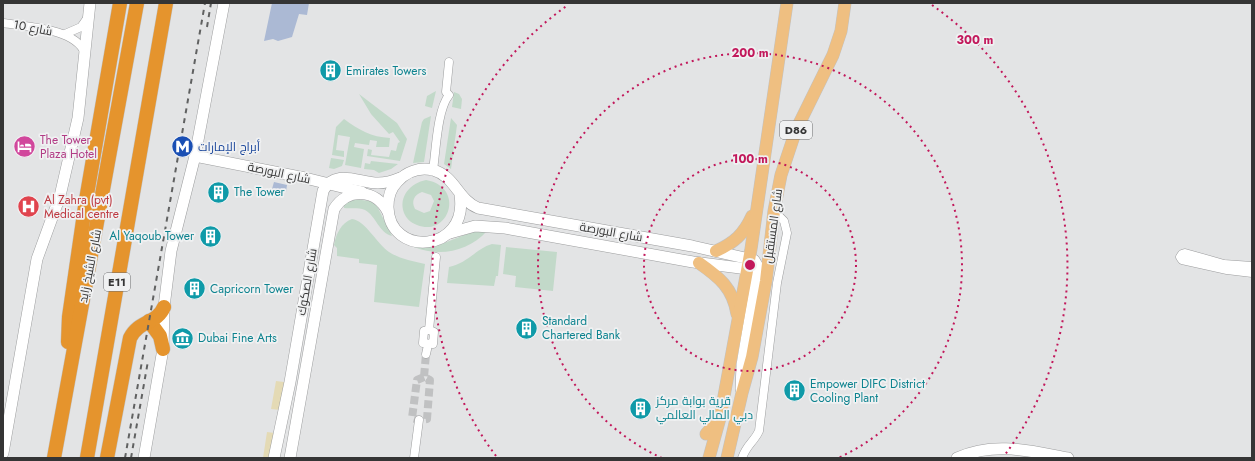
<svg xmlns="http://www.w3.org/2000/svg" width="1255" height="461" font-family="Jost,Cairo,sans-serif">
	<rect width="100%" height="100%" fill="#e3e4e5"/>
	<g fill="#c2d9c9" fill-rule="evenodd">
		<polygon points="436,91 432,108 425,106 427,96"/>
		<polygon points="454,92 459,94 462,99 461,109 452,107"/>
		<polygon points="359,94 397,123 407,139 400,161 367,156 368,149 372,150 371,155 389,157 391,150 396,151 398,143 400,142 393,132 389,134 371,114"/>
		<polygon points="431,116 424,162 413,163 422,122 424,119"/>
		<polygon points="451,118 457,125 451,169 444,164"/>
		<path d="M344 119C359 130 371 137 390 138L389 147H376L377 141 370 140 369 145 355 143 354 147 364 149 361 168 345 165 350 137 338 135 336 150 344 151V157L332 155 336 127Z"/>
		<polygon points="331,158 344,160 342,166 334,169 329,168"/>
		<polygon points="371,161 398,164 391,169 379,173 374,170 364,169 365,163 370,164"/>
		<path d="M426 180C466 187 449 238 417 225 411 223 406 218 404 213 398 196 411 183 426 180ZM422 192 431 195 434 201 430 211 424 213 415 209C411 201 414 195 422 192Z"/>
		<path d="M353 199 370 201 377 206 392 236C379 233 376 216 365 210 357 207 351 209 344 208V205Z"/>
		<path d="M352 219C365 220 377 244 389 252 400 259 412 261 425 264L419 307 374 302 377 265 359 263V259L337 256V248L334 245C336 234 341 223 352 219Z"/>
		<path d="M477 230 487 231C468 252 439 257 414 247H434Z"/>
		<path d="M492 244 501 245 498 276H496L494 286 447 283 449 267C468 263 477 248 492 244Z"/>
		<polygon points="506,247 557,252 553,291 515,287 516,276 503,274"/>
	</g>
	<g fill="#e4dab5">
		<polygon points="276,381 284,382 280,410 271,409"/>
		<polygon points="267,432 275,433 270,458 263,458"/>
	</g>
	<g fill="#abb9d4">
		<polygon points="272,3 309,3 307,15 299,14 292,37 278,41 273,39 264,41"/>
		<polygon points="274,182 287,185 286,192 272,189"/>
	</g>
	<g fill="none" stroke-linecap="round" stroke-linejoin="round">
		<polyline stroke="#c0c1c2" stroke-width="8" stroke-dasharray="8 4" stroke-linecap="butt" points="424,377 417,380 412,418 419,420 427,419 430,380 424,377 426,354"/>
		<defs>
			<g id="street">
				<path d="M3 23C27 27 75 28 85 53"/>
				<polyline points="65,34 81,27 88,17"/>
				<path d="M433 170C436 151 437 110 449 95L446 92 449 62"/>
				<polyline points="1252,266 1224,264 1185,253 1182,254 1180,257 1182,260 1227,270 1252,273"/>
				<polyline points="429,330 436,257"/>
				<polygon points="429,330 434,332 433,344 423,343 424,331"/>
				<polyline points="426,354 428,345"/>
				<polyline points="414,458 419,420"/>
				<path d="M742 458C747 444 754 442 759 431L777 283 787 233 784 221 774 211"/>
			</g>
			<g id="secondary">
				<polyline points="195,156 305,178 362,192"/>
				<path d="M460 195C469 253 389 258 388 207 388 198 390 189 397 182 406 172 419 167 433 170 455 176 458 200 478 208L692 246 754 260 757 265 758 270 742 365 741 389"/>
				<polyline points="450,233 475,226 505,228 693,262 756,270"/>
				<polyline points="3,453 37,259 60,196 78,118 90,3"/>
				<polyline points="144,458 163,349 164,307 171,251 195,156 224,3"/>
				<path d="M274 458 290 382 323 191C335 168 359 183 378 183 386 183 393 181 400 178"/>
				<path d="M290 458 334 209C348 187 376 189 388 212"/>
				<path d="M957 458C994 441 1030 451 1068 458"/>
			</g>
			<g id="primary">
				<path d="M716 251C734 243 744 234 752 216"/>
				<path d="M699 263C719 277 733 288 737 314"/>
				<polyline points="706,434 719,419"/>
				<polyline points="709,458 720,418 751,249 787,3"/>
				<polyline points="727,458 742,393 752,357 766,281 774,211 781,175 796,130 833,55 841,31 845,3"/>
			</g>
			<g id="highway">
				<polyline points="149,321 160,336 163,349"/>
				<polyline points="68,342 69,317 86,200 120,3"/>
				<polyline points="54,458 137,3"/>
				<polyline points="87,458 166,3"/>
				<path d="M107 458 130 338C139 320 157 324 164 307"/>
			</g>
		</defs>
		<use href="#street" stroke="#9c9d9e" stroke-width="9"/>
		<use href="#secondary" stroke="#9c9d9e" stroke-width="12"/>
		<use href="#primary" stroke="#c2c2c2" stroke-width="13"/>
		<use href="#highway" stroke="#c2c2c2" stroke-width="15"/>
		<use href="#street" stroke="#fff" stroke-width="8"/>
		<use href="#secondary" stroke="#fff" stroke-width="11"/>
		<use href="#primary" stroke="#efbf81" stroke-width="12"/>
		<use href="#highway" stroke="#e5942d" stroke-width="14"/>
		<g stroke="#606161" stroke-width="2" stroke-dasharray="5 5" stroke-linecap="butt">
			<polyline points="207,27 211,3"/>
			<polyline points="125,458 205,3"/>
			<polyline points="131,458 148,361"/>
		</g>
	</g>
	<g fill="none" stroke="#c2185b" stroke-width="2" stroke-dasharray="2 4">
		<circle cx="750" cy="265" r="106"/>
		<path d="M662 458A212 212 0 1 1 838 458"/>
		<path d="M496 456A318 318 0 0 1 568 5M932 5A318 318 0 0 1 1004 456"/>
	</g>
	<defs>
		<symbol id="building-disc" viewBox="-11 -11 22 22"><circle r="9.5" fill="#0f9aa8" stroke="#f0f1f2"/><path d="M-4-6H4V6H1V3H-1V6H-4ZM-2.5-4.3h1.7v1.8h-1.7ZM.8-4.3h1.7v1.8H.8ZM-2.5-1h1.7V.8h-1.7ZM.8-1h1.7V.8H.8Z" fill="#fff"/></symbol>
		<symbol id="hotel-disc" viewBox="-11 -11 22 22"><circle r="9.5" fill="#d1479c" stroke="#f0f1f2"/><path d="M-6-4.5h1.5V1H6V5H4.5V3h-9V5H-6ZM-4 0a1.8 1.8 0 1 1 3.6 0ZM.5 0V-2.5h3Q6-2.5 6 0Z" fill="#fff"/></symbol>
		<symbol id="metro-disc" viewBox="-11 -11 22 22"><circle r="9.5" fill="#1a4fb4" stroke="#f0f1f2"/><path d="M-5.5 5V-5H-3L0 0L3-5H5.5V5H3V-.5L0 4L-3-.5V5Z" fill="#fff"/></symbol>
		<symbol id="hospital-disc" viewBox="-11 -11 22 22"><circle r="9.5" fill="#e0444e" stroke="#f0f1f2"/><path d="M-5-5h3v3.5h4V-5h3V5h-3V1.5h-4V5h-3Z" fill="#fff"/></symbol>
		<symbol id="museum-disc" viewBox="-11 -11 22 22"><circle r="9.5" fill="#0f9aa8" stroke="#f0f1f2"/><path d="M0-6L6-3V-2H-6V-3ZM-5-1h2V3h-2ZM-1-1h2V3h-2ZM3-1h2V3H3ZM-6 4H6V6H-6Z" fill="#fff"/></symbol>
	</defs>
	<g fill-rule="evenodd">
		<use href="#building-disc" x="318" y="58" width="25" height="25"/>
		<use href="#hotel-disc" x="12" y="134" width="25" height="25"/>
		<use href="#metro-disc" x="170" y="134" width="25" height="25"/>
		<use href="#building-disc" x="206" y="180" width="25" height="25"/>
		<use href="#hospital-disc" x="16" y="194" width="25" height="25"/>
		<use href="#building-disc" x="198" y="224" width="25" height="25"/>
		<use href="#building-disc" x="182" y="276" width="25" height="25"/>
		<use href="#building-disc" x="514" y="316" width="25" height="25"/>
		<use href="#museum-disc" x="170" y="326" width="25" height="25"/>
		<use href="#building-disc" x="782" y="378" width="25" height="25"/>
		<use href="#building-disc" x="628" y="396" width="25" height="25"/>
	</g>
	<g text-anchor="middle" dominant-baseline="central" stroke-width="3.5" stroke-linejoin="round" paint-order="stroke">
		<g fill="#f0f1f2" stroke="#6d6d6e" stroke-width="1">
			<rect x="780" y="121" width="32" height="18" rx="3"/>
			<rect x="104" y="273" width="26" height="18" rx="3"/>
		</g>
		<g font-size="11" font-weight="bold" fill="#353535">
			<text x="796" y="130">D86</text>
			<text x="117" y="282">E11</text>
		</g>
		<g font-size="12" fill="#353535" stroke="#f0f1f2">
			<text transform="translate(33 28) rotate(11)">شارع 10</text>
			<text transform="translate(279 173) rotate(12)">شارع البورصة</text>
			<text transform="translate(773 226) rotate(-82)">شارع المستقبل</text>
			<text transform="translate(611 232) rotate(10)">شارع البورصة</text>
			<text transform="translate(90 266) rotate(-79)">شارع الشيخ زايد</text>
			<text transform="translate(307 282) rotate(-80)">شارع الصكوك</text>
		</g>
		<g font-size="12" fill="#0d838f" stroke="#f0f1f2" text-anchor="start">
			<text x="346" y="71">Emirates Towers</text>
			<text x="234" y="192">The Tower</text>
			<text x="194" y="236" text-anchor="end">Al Yaqoub Tower</text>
			<text x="210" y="289">Capricorn Tower</text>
			<text x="542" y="321">Standard<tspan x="542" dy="14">Chartered Bank</tspan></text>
			<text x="198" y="338">Dubai Fine Arts</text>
			<text x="810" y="384">Empower DIFC District<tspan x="810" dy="14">Cooling Plant</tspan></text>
			<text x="656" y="401">قرية بوابة مركز<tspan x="656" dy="14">دبي المالي العالمي</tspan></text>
		</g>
		<g font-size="12" fill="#b23c85" stroke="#f0f1f2" text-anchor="start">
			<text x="40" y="140">The Tower<tspan x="40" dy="14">Plaza Hotel</tspan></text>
		</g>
		<g font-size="12" fill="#164399" stroke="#f0f1f2" text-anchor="start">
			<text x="198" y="147">أبراج الإمارات</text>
		</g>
		<g font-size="12" fill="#be3a42" stroke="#f0f1f2" text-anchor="start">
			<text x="44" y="200">Al Zahra (pvt)<tspan x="44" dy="14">Medical centre</tspan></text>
		</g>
	</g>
	<circle cx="750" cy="265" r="6" fill="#c2185b" stroke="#f0f1f2" stroke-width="2"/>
	<g font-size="12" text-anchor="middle" font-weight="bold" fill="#c2185b" stroke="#f0f1f2" stroke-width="3.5" stroke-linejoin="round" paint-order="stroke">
		<text x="975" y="44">300 m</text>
		<text x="750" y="57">200 m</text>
		<text x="750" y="163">100 m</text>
	</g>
	<rect width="1255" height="461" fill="none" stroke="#353535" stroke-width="8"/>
</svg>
